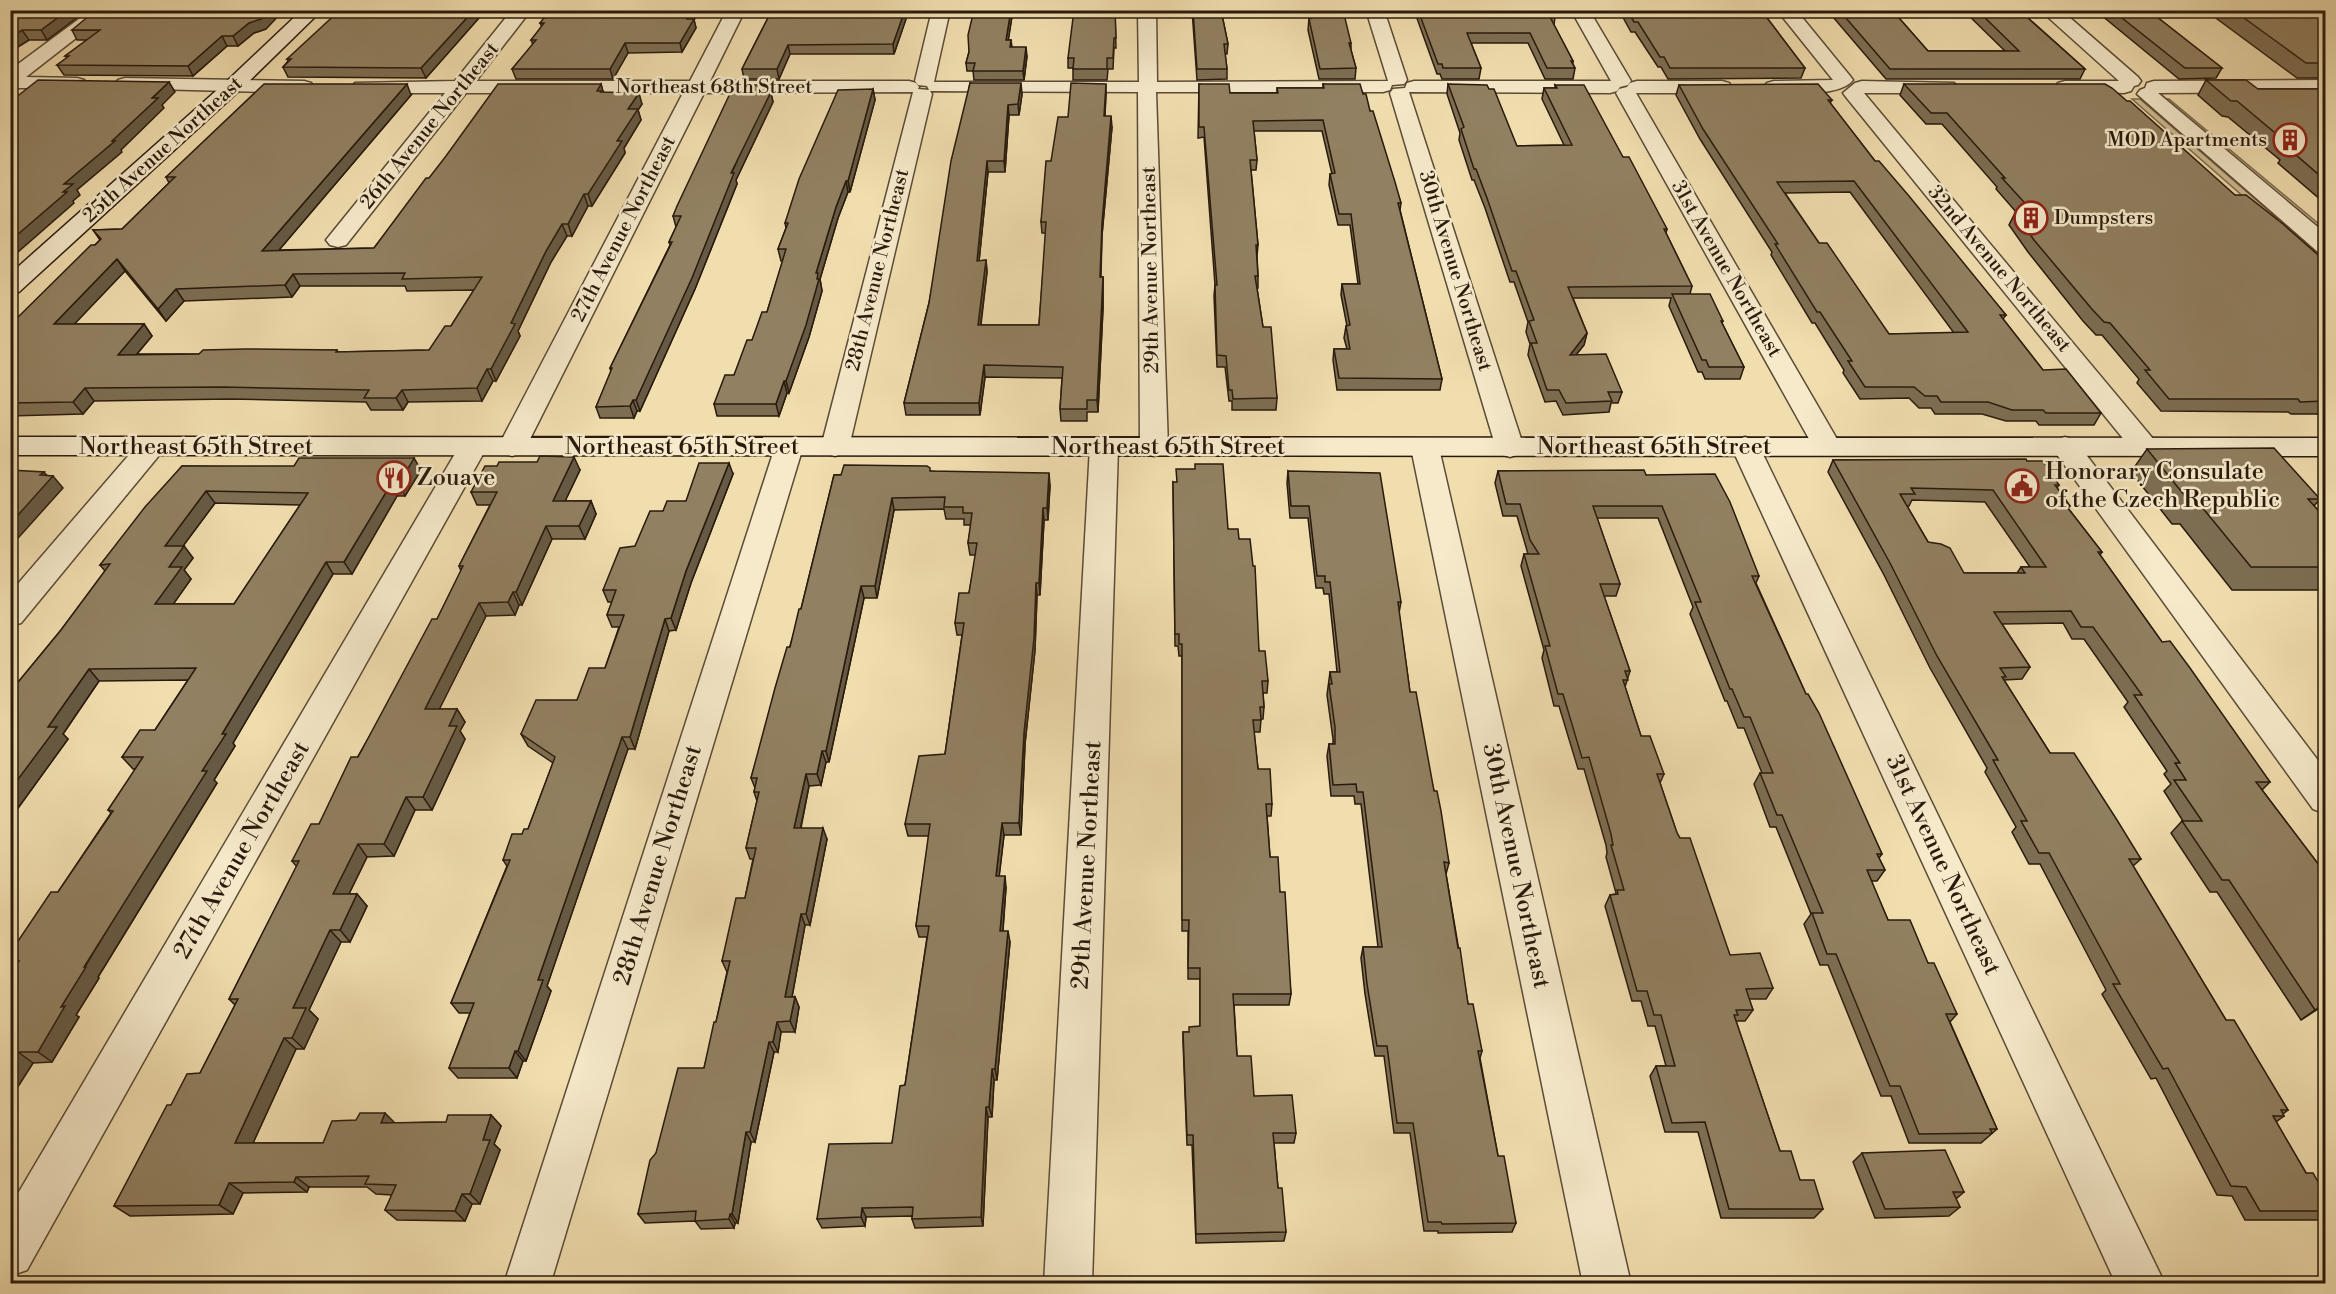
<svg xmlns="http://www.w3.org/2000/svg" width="2336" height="1294" font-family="'Libre Bodoni',serif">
	<rect width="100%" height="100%" fill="#f1deaf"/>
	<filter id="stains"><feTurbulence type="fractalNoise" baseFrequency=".00333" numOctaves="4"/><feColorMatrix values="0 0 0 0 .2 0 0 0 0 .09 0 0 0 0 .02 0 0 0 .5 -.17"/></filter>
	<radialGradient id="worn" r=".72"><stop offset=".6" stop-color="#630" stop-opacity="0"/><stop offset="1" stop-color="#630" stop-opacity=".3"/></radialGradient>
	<g fill="#cfbd93" stroke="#7c6c50" stroke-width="1.5">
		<polygon points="2132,99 2140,99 2278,219 2269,219"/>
		<polygon points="2161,99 2169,99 2325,229 2325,238"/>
	</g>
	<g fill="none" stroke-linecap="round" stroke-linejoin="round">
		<defs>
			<g id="street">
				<polygon points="91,10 112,10 26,77 77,78 84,80 87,84 84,88 10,88 10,70"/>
				<polygon points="512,10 531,10 476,81 690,81 727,10 745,10 710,81 909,81 916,83 919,87 918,89 929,90 927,86 918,85 915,81 932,10 950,10 934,82 1139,82 1138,10 1156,10 1157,82 1388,81 1366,10 1384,10 1407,80 1404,84 1392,85 1390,90 1383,92 1156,92 1168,447 1164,453 1154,456 1144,453 1140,447 1138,92 930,91 932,94 849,447 845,453 835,456 825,453 821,447 913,92 704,93 526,447 522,453 512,456 502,453 498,447 683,93 466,93 346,245 338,247 330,245 326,240 445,93 362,93 355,91 352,87 355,83 455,81"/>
				<polygon points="1571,10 1589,10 1631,81 1628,85 1620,87 1617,91 1610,93 1409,92 1524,448 1520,454 1510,457 1500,454 1496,448 1390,93 1393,89 1405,88 1407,83 1414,81 1611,81"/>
				<path d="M1777 10H1796L1850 76 1853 80C1842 96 1786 96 1767 91L1764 87 1767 83 1774 81 1833 80Z"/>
				<polygon points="2040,10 2061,10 2138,77 2141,81 2138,85 2134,86 2131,91 2124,93 2058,91 2055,87 2058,83 2065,81 2119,81"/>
				<polygon points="125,78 304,81 311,83 314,87 311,91 304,93 118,88 115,84 118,80"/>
				<polygon points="2326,80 2326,92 2158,93 2326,234 2326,254 2318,252 2137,94 2140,90 2145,88 2147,83 2154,81"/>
				<polygon points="1637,81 1722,81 1729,83 1732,87 1729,91 1722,93 1636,93 1841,446 1837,452 1827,455 1817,452 1813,446 1616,93 1619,89 1627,87 1630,83"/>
				<polygon points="1862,81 1954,83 1957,87 1954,91 1947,93 1864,93 2154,440 2158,446 2154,452 2144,455 2134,452 1846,97 1843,93 1855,83"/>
				<polygon points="1745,437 1755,440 1759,446 2165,1284 2116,1284 1731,446 1735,440"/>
				<polygon points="2065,437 2075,440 2326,771 2326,814 2313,809 2055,452 2051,446 2055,440"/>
				<polygon points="151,438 161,441 165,447 161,453 21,623 10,626 10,593 141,441"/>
				<polygon points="473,438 483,441 487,447 27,1270 10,1276 10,1207 459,447 463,441"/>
				<polygon points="789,438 799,441 803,447 551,1282 504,1284 775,447 779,441"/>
				<polygon points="1104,438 1114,441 1118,447 1092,1284 1044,1284 1090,447 1094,441"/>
				<polygon points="1425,439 1435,442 1439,448 1631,1284 1583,1284 1411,448 1415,442"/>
			</g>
			<g id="secondary">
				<polygon points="302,10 322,10 240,90 19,292 10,294 10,274 226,82"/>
				<polygon points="10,437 2326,438 2326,456 10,455"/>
			</g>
		</defs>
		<use href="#street" stroke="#5b4b36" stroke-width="3"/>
		<use href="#secondary" stroke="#291a0d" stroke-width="3"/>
		<use href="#street" fill="#f6eacb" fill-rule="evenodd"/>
		<use href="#secondary" fill="#f6eacb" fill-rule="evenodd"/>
	</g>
	<g fill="#7d6e53" stroke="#291a0d" stroke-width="1.5" fill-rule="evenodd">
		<polygon points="10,10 87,10 47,40 29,40 10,52"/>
		<polygon points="486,10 426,78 288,77 283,67 288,61 287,59"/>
		<polygon points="772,10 909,10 894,54 790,54 779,79 744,79 742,69"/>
		<polygon points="974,10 1013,10 1008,40 1011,40 1012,47 1027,56 1024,80 974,80 973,71 967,71 966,63 969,52"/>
		<polygon points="1115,10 1116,48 1114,48 1113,69 1108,69 1107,80 1073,80 1073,68 1068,68 1068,58"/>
		<polygon points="1192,10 1221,10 1228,44 1227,54 1225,54 1227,69 1227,79 1197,80"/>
		<polygon points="1414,10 1552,10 1555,17 1554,25 1573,61 1573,64 1575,68 1573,79 1545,79 1528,43 1471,43 1481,68 1479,79 1442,79 1440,74 1437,74"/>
		<polygon points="1619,10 1761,10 1805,68 1801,78 1668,79 1661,67 1658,67 1635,32 1631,32"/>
		<polygon points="1827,10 1892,10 1928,51 2005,51 1963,10 2019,10 2085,69 2080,79 1886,79"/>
		<polygon points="2095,10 2148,10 2222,68 2216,78 2179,79"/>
		<polygon points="2205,10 2325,10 2325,78 2297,78"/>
		<polygon points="1309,19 1351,43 1351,50 1356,68 1355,79 1319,79 1308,30"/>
		<polygon points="694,20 696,28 682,52 628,53 613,79 516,79 512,69 533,45 531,40 542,27 540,23"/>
		<polygon points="266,29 254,33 238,46 227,46 193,76 64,75 57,65 67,58 65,56 87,40 77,40 72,30"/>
		<polygon points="2206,80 2258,89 2323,89 2325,85 2325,208 2320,204 2322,201 2278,163 2280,160 2228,117 2222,116 2198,95"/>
		<polygon points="970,83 1022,94 1019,115 1009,115 1005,172 988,172 979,261 986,260 987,272 981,325 1039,325 1046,233 1042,233 1041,222 1051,161 1068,117 1106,94 1105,116 1112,127 1102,235 1101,277 1103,277 1103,308 1098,412 1087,412 1087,421 1061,421 1060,409 1062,378 985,377 980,415 906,415 904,403 929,303"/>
		<path d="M601 84 603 92 642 104 638 110 641 120 624 148 625 153 592 206H588L572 236H567L551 262 518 331 520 336 496 381H493L482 401 408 402 403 410H371L366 402 230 399 94 401 83 414 10 416V325L100 240 93 230 122 229 169 183 166 177 411 95 279 250 374 248 429 178ZM125 271 166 321 184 301 292 297 300 286H405L407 291 474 290 451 326 429 350 338 352 337 350 199 354H137L152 336 144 324H74Z"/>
		<polygon points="1199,84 1230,93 1277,93 1277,88 1323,88 1323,84 1363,94 1370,111 1401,203 1400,210 1442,379 1440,390 1337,390 1333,360 1334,349 1347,349 1344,338 1346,326 1347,326 1341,295 1342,284 1358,284 1350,225 1338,225 1329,185 1330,174 1332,174 1322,131 1254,131 1257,160 1256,170 1251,170 1258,245 1257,256 1258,276 1258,288 1257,288 1263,327 1277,398 1276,410 1232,410 1232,401 1229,401 1225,367 1217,367 1214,296 1215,285 1204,137 1198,138"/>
		<polygon points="1448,84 1517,146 1564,145 1542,99 1544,88 1555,88 1555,85 1623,157 1667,229 1666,233 1692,286 1690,294 1723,321 1722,323 1744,367 1740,379 1705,379 1702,372 1698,372 1669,306 1671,298 1573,298 1587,333 1584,345 1576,355 1622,392 1618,403 1611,403 1609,412 1563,415 1556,401 1545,402 1528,355 1530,344 1526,332 1528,322 1514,282 1510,282 1485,208 1474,180 1472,180 1459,140 1460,133 1447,94"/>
		<polygon points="1904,84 2235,195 2325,261 2325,414 2291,414 2288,412 2161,411 2137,383 2139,379 2102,335 2096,335 2083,321 2028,252 2009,225 2015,213 2017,213 1996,189 1997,187 1942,124 1926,124 1900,95"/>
		<polygon points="769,85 773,102 736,180 737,184 695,289 640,411 637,411 634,418 600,418 596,407 611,372 610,368 670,245 669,242 676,227 673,216"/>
		<path d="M1679 85 1832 100 1830 103 1875 161 2006 315 2003 319 2043 370 2101 413 2094 425H2039L2036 421H2006L1982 414H1935L1931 408H1919L1909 398 1860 399 1843 373 1844 370 1815 323H1812L1771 255 1772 252 1700 139 1676 95ZM1850 192 1954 333 1889 334 1819 243 1785 193Z"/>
		<polygon points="873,89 875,100 850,192 848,192 838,218 820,279 822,291 809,337 789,393 787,393 779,416 717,416 714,404 734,375 767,312 783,261 781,261 778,249 786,228 785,223"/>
		<polygon points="2147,449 2320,499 2314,506 2325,518 2325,590 2232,590 2180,524 2172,524 2131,472"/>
		<path d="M1833 460 2027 461 2059 485 2057 488 2070 506 2068 508 2102 552 2100 555 2162 642 2270 782 2262 790 2325 873V1004L2301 1020 2217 892H2210L2171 833 2182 821H2183L2164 791 2171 784 2164 774 2167 771 2124 707 2128 702 2084 639H2072L2063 623 2002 624 2030 667 2022 679 2004 680 2050 753 2141 859 2133 866 2226 1020 2288 1110 2283 1114 2284 1116 2276 1122 2306 1173 2325 1194V1216L2320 1220H2245L2232 1196 2217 1195 2156 1078 2151 1079 2102 994 2106 990 2040 864H2029L2012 832 2016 827 1985 772 1987 768 1930 668 1884 575 1828 472ZM1912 500 1985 502 2030 567H2021L2017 573H1964L1928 542 1907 506H1909Z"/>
		<path d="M182 466 421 470 405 496H397L352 574H333L233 743 235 746 214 780 217 783 98 977 99 978 76 1015 79 1017 52 1062 33 1063 10 1099V974L14 969 10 966V953L58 892 111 813 108 810 136 769H133L122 757 155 730 188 680 99 681 63 734 68 739 13 815H10V692L61 630 105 571 100 565ZM215 503 300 505 234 604H173L191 579 184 570 193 558 184 546H183Z"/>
		<polygon points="580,470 565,501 591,501 596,514 585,539 552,539 522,605 519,605 515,615 486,616 439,709 457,709 465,722 460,731 465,739 432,810 415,810 394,856 367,857 349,894 357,894 367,906 350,942 341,942 309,1010 318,1019 304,1049 296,1049 253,1143 323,1143 394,1123 446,1122 491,1115 501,1126 494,1144 500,1150 480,1204 472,1204 465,1221 397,1220 385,1210 392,1195 376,1194 367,1187 309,1187 307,1192 243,1193 233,1214 130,1216 114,1206 171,1105 200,1073 235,1005 229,999 297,867 292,861 319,824 437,619 461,571 459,566 490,505 477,505 471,492"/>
		<polygon points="931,471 1050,485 1048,520 1044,520 1040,595 1037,595 1035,650 1025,744 1021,835 1004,835 999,876 1006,887 1003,931 1010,942 997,1080 994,1080 992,1117 988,1117 983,1226 915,1228 912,1219 912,1216 866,1217 865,1226 822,1228 817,1219 892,1143 905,1085 927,937 919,937 916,926 929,836 908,836 905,824 945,754 962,635 957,635 955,623 969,593 976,555 970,555 968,543 971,525 964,525 964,519 946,519 944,509 894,510 877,598 864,598 829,762 826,762 821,785 809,786 801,828 827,839 810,925 805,925 792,997 795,997 799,1007 795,1032 781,1032 778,1052 774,1052 755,1142 751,1142 738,1223 735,1223 734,1228 701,1229 695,1221 645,1223 638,1214 656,1153 704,1068 716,1022 727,972 722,961 745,898 753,859 750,859 746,848 757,801 754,792 755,788 751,778 801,609 834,475"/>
		<polygon points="1288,471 1401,602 1399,613 1410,692 1434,791 1449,863 1446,874 1468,1004 1482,1051 1480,1058 1498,1156 1516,1223 1512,1232 1438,1233 1438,1231 1424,1231 1410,1133 1394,1133 1384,1056 1375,1056 1365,994 1361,958 1363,947 1378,947 1361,804 1355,804 1354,796 1331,796 1327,756 1329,744 1333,744 1333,739 1327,695 1330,672 1337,672 1329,594 1324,594 1323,588 1316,588 1308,518 1290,518 1287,483"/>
		<polygon points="1498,471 1646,475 1759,576 1756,583 1806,694 1882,854 1879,858 1885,870 1877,881 1871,881 1888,920 1928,963 1957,1014 1950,1022 1997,1129 1981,1143 1909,1143 1891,1096 1881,1096 1828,965 1820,965 1804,924 1811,914 1776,827 1770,827 1754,784 1760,773 1762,773 1744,728 1738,728 1727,701 1725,701 1690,614 1693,607 1658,518 1597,518 1620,584 1616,596 1604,596 1630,671 1625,687 1641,736 1664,774 1660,783 1677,833 1730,955 1773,988 1766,999 1749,999 1753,1010 1745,1021 1736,1021 1780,1151 1800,1180 1823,1209 1814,1218 1721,1218 1698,1132 1665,1132 1650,1076 1656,1066 1666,1066 1655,1026 1648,1026 1641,1001 1632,1001 1605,906 1610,895 1616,894 1616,893 1606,857 1607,853 1606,845 1584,769 1578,769 1559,706 1554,706 1542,658 1544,650 1521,566 1524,554 1528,554 1517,516 1503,516 1495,483"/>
		<polygon points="733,474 691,583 676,630 669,631 635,749 628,749 625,757 547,986 551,991 526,1061 523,1061 517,1078 458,1078 449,1068 470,1013 459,1013 451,1003 507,866 503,860 522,834 528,829 553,763 528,746 521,734 577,700 605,668 619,627 612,627 607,615 612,602 608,602 603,590 635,546 663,511 686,501"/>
		<polygon points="1173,482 1239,539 1259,651 1268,681 1267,693 1263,693 1264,707 1263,719 1261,719 1260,732 1254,732 1258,769 1272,804 1271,816 1267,816 1270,857 1280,892 1291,994 1289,1005 1234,1005 1237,1056 1254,1096 1296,1133 1294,1143 1274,1143 1278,1188 1286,1232 1284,1241 1196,1243 1192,1145 1187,1145 1183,1042 1183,1032 1189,1032 1200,1026 1200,979 1188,979 1188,931 1182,931 1182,656 1179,656 1178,646 1175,646"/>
		<polygon points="2325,1113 2325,1124 2321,1116"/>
		<polygon points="1862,1153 1964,1192 1956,1199 1960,1207 1949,1216 1875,1218 1853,1162"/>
	</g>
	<g fill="#665a44" stroke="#291a0d" stroke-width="1.5">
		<polygon points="68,10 87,10 47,40 41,30"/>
		<polygon points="270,10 284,10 266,29 254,33 238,46 233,36 249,23"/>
		<polygon points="474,10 486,10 426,78 421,68"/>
		<polygon points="692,10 700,10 694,20 696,28 682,52 680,43 687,19"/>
		<polygon points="905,10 909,10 894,54 893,44"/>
		<polygon points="1011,10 1013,10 1007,49 1006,40"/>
		<polygon points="22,30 29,40 10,52 10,38"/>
		<polygon points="222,36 227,46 193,76 188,66"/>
		<polygon points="625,43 628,53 613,79 610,69"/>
		<polygon points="788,45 790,54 779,79 777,69"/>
		<polygon points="1026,47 1027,56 1024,80 1023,71"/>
		<polygon points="169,82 175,92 162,105 164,108 121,150 122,152 77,190 80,195 73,201 74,203 10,259 10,241 64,184"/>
		<polygon points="1021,83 1022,94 1019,115 1018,104"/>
		<polygon points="407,84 411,95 268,263 262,251"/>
		<polygon points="601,84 604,95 597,91"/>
		<polygon points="1106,84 1106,94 1104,127 1104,116"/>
		<polygon points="769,85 773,102 736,180 737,184 695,289 640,411 636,400"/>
		<polygon points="873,89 875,100 850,192 848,181"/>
		<polygon points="639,93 642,104 638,110 641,120 624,148 625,153 592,206 588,194 617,141 628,109"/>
		<polygon points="1008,105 1009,115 1005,172 1004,161"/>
		<polygon points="1111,116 1112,127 1102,235 1100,288 1100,277 1102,223"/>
		<polygon points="987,161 988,172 978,272 977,261"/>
		<polygon points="846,181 848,192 838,218 820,279 822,291 809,337 789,393 786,381 816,273 836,207"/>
		<polygon points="584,194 588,206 572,236 568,224"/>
		<polygon points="562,224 567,236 551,262 518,331 520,336 496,381 491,369 511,323 546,251"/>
		<polygon points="117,259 125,271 63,336 54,324"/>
		<polygon points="986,260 987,272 979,336 978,325"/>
		<polygon points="293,274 300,286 292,297 285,285"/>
		<polygon points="1103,277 1103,308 1098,412 1097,400"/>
		<polygon points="176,289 184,301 166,321 158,309"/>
		<polygon points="144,324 152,336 126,367 118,355"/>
		<polygon points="1587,333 1584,345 1567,366 1570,355"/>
		<polygon points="984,365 985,377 980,415 979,403"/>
		<polygon points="487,369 493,381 482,401 477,388"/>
		<polygon points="784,381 787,393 779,416 776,404"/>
		<polygon points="85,388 94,401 83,414 73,402"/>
		<polygon points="402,390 408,402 403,410 396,398"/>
		<polygon points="633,400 637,411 634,418 630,406"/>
		<polygon points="574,457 580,470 559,514 553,501"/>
		<polygon points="414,458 421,470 405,496 399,484"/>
		<polygon points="729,463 733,474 691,583 676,630 671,618 686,571"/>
		<polygon points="44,472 50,479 53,476 63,488 10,547 10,524 40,475"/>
		<polygon points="1049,473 1050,485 1048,520 1047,508"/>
		<polygon points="391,484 397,496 352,574 344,562"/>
		<polygon points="206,491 215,503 174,558 165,546"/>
		<polygon points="892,498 894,510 877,598 875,586"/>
		<polygon points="591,501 596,514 585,539 579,526"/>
		<polygon points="1043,508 1044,520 1040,595 1039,583"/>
		<polygon points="546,526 552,539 522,605 516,592"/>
		<polygon points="184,546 193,558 184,570 191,579 165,616 155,604 169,567"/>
		<polygon points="326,562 333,574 233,743 235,746 214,780 217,783 98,977 99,978 76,1015 79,1017 52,1062 38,1052 61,1007 202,771 222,734"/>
		<polygon points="1036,583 1037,595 1035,650 1025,744 1021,835 1019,823 1024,733"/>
		<polygon points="861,586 864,598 829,762 826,751"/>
		<polygon points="513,592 519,605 515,615 508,602"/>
		<polygon points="479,603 486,616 433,722 425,709"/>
		<polygon points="665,619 669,631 635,749 630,737"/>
		<polygon points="89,669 99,681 63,734 68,739 13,815 10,812 10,790 48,727"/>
		<polygon points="457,709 465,722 460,731 465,739 432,810 423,797 449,726"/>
		<polygon points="622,737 628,749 547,986 551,991 526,1061 518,1051 538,980"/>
		<polygon points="822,751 826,762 821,785 817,774"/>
		<polygon points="806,774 809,786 798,840 794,828"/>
		<polygon points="406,797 415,810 394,856 384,844"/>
		<polygon points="1002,823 1004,835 998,887 996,876"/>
		<polygon points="823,828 827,839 810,925 806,914"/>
		<polygon points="358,844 367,857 343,906 333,894"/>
		<polygon points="1005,876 1006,887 1002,942 1000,931"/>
		<polygon points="357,894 367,906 350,942 340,930"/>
		<polygon points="801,914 805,925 790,1008 785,997"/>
		<polygon points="330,930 341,942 309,1010 318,1019 304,1049 292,1038 293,1008"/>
		<polygon points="1008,931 1010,942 997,1080 995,1069"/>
		<polygon points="795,997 799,1007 795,1032 790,1021"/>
		<polygon points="2325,1003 2325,1004 2301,1020 2315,1010"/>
		<polygon points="777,1022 781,1032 778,1052 773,1042"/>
		<polygon points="284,1038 296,1049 248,1154 235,1143"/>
		<polygon points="769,1042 774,1052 755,1142 750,1132"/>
		<polygon points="515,1051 523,1061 517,1078 509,1068"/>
		<polygon points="18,1052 33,1063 10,1099 10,1065"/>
		<polygon points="992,1069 994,1080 992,1117 989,1107"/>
		<polygon points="986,1107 988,1117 983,1226 981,1217"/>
		<polygon points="385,1113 396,1124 381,1123"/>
		<polygon points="491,1115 501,1126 494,1144 500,1150 480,1204 470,1194 483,1140"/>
		<polygon points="746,1132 751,1142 738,1223 732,1214"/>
		<polygon points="296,1177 309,1187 307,1192 294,1182"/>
		<polygon points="229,1183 243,1193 233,1214 219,1205"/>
		<polygon points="462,1194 472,1204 465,1221 455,1211"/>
		<polygon points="862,1208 866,1217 865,1226 861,1217"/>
		<polygon points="730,1214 735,1223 734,1228 729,1219"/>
	</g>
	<g fill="#918061" stroke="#291a0d" stroke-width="1.5" fill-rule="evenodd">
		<polygon points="10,10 68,10 41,30 22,30 10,38"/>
		<polygon points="96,10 270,10 261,19 249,23 233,36 222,36 188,66 57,65 69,56 65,56 100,30 72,30"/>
		<polygon points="340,10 474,10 421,68 283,67 291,59 287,59"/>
		<polygon points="550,10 692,10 687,19 694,19 680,43 625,43 610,69 512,69 536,40 531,40 544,23 540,23"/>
		<polygon points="772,10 905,10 893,44 788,45 777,69 742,69"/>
		<polygon points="974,10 1011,10 1006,40 1011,40 1010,47 1026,47 1023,71 973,71 975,63 966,63 969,52 968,35"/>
		<polygon points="1074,10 1115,10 1116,38 1114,38 1113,58 1107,58 1107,69 1073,69 1074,58 1068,58"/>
		<polygon points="1193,10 1221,10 1228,44 1224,44 1227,69 1197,69"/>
		<polygon points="1329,10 1343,10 1351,43 1349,43 1356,68 1320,69 1309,19"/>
		<polygon points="1418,10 1552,10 1555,17 1550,17 1573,61 1571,61 1575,68 1547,68 1530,33 1467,33 1481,68 1443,68 1442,64 1438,64"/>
		<polygon points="1627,10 1761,10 1805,68 1670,68 1664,57 1660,57 1638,22 1634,22"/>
		<polygon points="1839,10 1892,10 1928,51 2019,51 1977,10 2019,10 2085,69 1890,69"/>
		<polygon points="2112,10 2148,10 2222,68 2185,68"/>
		<polygon points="2233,10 2325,10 2325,63 2306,63"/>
		<polygon points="38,80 169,82 152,98 158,98 112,141 115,141 64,184 73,184 63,192 67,192 10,241 10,102"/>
		<polygon points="2206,80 2246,80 2258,89 2325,89 2325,180 2288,148 2293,148 2237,101 2231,101"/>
		<polygon points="970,83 1021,83 1018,104 1008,105 1004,161 987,161 977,261 986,260 978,325 1039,325 1046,222 1041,222 1046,161 1051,161 1058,117 1068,117 1071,83 1106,84 1104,116 1111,116 1102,223 1100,277 1103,277 1102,297 1097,400 1087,400 1087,409 1060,409 1063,367 984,365 979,403 904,403 929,303 951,161"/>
		<path d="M264 84H407L262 251 374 248 426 178H429L446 156 498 84H601L597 91H602L601 92 639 93 628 109H638L617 141H622L588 194H584L568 224H562L546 251 511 323 515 324 491 369H487L477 388 402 390 396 398H364L369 390 223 387 85 388 73 402 10 403V325L91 245H95L101 239 93 230 122 229 175 177H166ZM117 259 158 309 176 289 285 285 293 274 405 273 402 279 482 277 451 326H445L429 350 336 352 337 350 245 349 203 350 199 354 118 355 144 324H54Z"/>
		<polygon points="1199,84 1229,84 1230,93 1278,93 1277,88 1324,88 1323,84 1360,84 1363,94 1366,94 1370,111 1373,111 1395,182 1401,203 1398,203 1442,379 1339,378 1334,349 1350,349 1346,326 1350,325 1342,284 1360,284 1351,214 1339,214 1330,174 1335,173 1323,120 1253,121 1257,160 1250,160 1258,245 1256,245 1258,276 1255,276 1263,327 1271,327 1277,398 1233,399 1232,390 1229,390 1226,356 1217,355 1215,285 1217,285 1204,127 1199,127"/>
		<polygon points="1448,84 1487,85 1489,89 1494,89 1517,146 1572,145 1544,88 1557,88 1555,85 1584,85 1623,157 1629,157 1667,229 1664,229 1692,286 1568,287 1587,333 1570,355 1606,354 1622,392 1608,392 1612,401 1566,403 1559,390 1547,390 1531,343 1537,343 1529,321 1534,320 1516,271 1512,271 1487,198 1476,169 1474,169 1461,129 1464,127"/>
		<path d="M1818 84 1832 100H1828L1875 161H1879L1909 196 2006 315H2000L2043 370 2066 369 2101 413H2046L2043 410H2012L1988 402H1941L1937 396H1925L1914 387H1865L1848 361H1852L1820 312H1817L1775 244H1778L1703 129 1679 85ZM1854 181 1968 332 1889 334 1827 243H1819L1777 182Z"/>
		<polygon points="1904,84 2105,84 2112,88 2127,101 2130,101 2235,195 2246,195 2283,224 2325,261 2325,401 2300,402 2298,399 2169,399 2145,370 2150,370 2110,323 2104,322 2091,308 2034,240 2015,213 2034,213 2002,178 2005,178 1947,113 1931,113"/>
		<polygon points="734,85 769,85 766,92 771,92 731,173 734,173 692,278 636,400 633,400 630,406 596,407 612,368 610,368 672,242 669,242 681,216 673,216 677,206"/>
		<polygon points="873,89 848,181 846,181 836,207 816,273 818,273 817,279 819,279 806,325 786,381 784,381 776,404 714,404 725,375 734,375 747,340 752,340 762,312 767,312 786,249 778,249 788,223 785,223 799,179 838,90"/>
		<polygon points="1672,294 1710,294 1723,321 1721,321 1744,367 1709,367 1706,360 1702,360"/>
		<polygon points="2274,448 2320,499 2308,499 2325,518 2325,567 2251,567 2197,501 2189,501 2147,449"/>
		<polygon points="540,456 574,457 553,501 591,501 579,526 546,526 516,592 513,592 508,602 479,603 425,709 457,709 449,726 457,726 423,797 406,797 384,844 358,844 333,894 357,894 340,930 330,930 293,1008 306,1008 292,1038 284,1038 235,1143 323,1143 332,1121 356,1120 360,1113 385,1113 381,1123 446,1122 448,1115 491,1115 483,1140 490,1140 470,1194 462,1194 455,1211 385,1210 396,1185 365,1184 369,1176 296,1177 294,1182 229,1183 219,1205 114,1206 167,1105 171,1105 187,1074 200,1073 238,999 229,999 299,861 292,861 311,824 319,824 351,757 358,757 432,619 437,619 463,566 459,566 497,492 471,492 485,466 497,466 499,462 537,462"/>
		<path d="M299 458H414L399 484H391L344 562H326L222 734H226L202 771H207L84 967H86L61 1007 65 1006 38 1052H18L10 1065V974L19 961H10V953L51 892H58L113 811 108 810 143 757H122L140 730H155L196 668 89 669 48 727H57L10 790V692L61 630 110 564 100 565 145 507 182 466H294ZM206 491 308 493 234 604H155L182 567H169L184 546H165Z"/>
		<path d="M2026 459 2027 461H2043L2059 485H2055L2070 506 2067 507 2102 552H2098L2162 642 2170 641 2190 668 2270 782H2256L2325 873V1003L2315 1010 2229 880H2222L2182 821H2202L2174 780H2186L2175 763H2180L2134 695H2142L2093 627H2081L2071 611 1994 612 2030 667 2000 668 2006 677H2002L2050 753H2074L2117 820 2141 859H2129L2226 1020H2234L2288 1110H2281L2284 1116H2273L2306 1173H2313L2325 1194V1211H2260L2246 1187 2231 1186 2168 1068 2163 1069 2113 984H2120L2049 853H2039L2021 821H2027L1993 760H1998L1937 656 1890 563 1833 460ZM1911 488 1993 490 2046 567H2021L2025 573H1964L1950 548 1941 544 1928 542 1900 494H1915Z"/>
		<polygon points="699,463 729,463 686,571 671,618 665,619 630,737 622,737 619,746 538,980 543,980 518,1051 515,1051 509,1068 449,1068 474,1003 451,1003 510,860 503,860 512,834 522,834 524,829 528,829 555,757 521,734 536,700 577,700 589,668 605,668 624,615 607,615 616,590 603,590 620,548 635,546 650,511 663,511 667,501 686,501"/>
		<polygon points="1195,464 1223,464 1228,529 1238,529 1239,539 1250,539 1253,566 1255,566 1259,651 1265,651 1268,681 1262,681 1264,707 1260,707 1261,720 1253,720 1258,769 1270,769 1272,804 1266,804 1270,857 1278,857 1280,892 1285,892 1291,994 1233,994 1237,1056 1251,1056 1254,1096 1292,1095 1296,1133 1273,1133 1278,1188 1282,1188 1286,1232 1196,1234 1193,1135 1187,1135 1183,1032 1189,1032 1189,1027 1200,1026 1200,968 1188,968 1189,920 1182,920 1182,644 1179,644 1179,634 1175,634 1173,482 1177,482 1176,469 1195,469"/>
		<polygon points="844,465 927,466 930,468 930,471 1049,473 1047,508 1043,508 1039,583 1036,583 1034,638 1024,733 1019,823 1002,823 996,876 1005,876 1000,931 1008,931 995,1069 992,1069 989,1107 986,1107 981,1217 912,1219 913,1207 862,1208 861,1217 817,1219 829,1144 892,1143 900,1086 905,1085 929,926 916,926 930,824 905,824 919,756 945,754 964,623 955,623 959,593 969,593 977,543 968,543 972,513 963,513 963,507 944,507 945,497 892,498 875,586 861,586 826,751 822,751 817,774 806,774 794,828 823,828 806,914 801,914 785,997 795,997 790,1021 777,1022 773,1042 769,1042 750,1132 746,1132 732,1214 730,1214 729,1219 695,1221 696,1211 638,1214 650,1160 656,1153 678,1068 704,1068 714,1022 716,1022 730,961 722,961 736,898 745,898 756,848 746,848 759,792 754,792 757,778 751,778 775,688 787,647 790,647 799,609 801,609 834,475 841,475"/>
		<polygon points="10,470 44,472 40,475 53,476 10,524"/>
		<polygon points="1644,470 1646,475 1715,474 1730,502 1759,576 1752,576 1806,694 1808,694 1819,713 1882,854 1877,854 1885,870 1867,870 1888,920 1910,920 1928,963 1934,963 1957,1014 1946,1014 1997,1129 1990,1129 1992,1133 1919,1134 1900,1086 1890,1086 1836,954 1827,954 1812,913 1823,913 1782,815 1777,815 1760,773 1773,773 1750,717 1744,717 1732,689 1730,689 1695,602 1701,602 1662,506 1593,506 1620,584 1600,584 1630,671 1625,671 1628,680 1623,680 1641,736 1650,736 1664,774 1657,774 1677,833 1680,838 1690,838 1730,955 1760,953 1773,988 1746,989 1753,1010 1736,1010 1738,1015 1734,1015 1780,1151 1791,1151 1800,1180 1814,1180 1823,1209 1729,1209 1705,1122 1672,1123 1656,1066 1675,1066 1661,1015 1654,1015 1647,991 1637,991 1610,895 1618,894 1617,890 1624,890 1611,845 1613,845 1611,834 1589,757 1582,758 1563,694 1558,694 1545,646 1550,646 1524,554 1539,554 1530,540 1520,504 1506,504 1498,471"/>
		<polygon points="1288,471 1380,473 1401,602 1398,602 1410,692 1416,692 1434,791 1437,791 1441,811 1449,863 1444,862 1458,948 1460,948 1468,1004 1473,1004 1482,1051 1478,1051 1498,1156 1504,1156 1516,1223 1442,1224 1441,1222 1428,1222 1413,1123 1397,1123 1387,1046 1377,1046 1367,984 1363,947 1382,947 1363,792 1357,792 1356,784 1333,785 1329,744 1335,744 1335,727 1329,684 1332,684 1330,672 1340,672 1330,582 1325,582 1325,576 1317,576 1309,506 1291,506"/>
		<polygon points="1945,1150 1964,1192 1953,1192 1960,1207 1885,1209 1862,1153"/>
	</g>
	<defs>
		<symbol id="building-ring" viewBox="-11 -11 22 22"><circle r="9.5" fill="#f6eacb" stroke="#8f2418" stroke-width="1.5"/><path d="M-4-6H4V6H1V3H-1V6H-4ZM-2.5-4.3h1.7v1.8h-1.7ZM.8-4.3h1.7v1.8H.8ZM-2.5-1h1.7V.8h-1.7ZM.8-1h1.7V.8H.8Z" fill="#8f2418"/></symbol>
		<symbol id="restaurant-ring" viewBox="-11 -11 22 22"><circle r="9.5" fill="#f6eacb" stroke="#8f2418" stroke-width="1.5"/><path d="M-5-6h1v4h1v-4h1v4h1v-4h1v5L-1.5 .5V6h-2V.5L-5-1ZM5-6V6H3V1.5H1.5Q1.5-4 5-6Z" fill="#8f2418"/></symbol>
		<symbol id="civic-ring" viewBox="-11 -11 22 22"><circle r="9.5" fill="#f6eacb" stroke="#8f2418" stroke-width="1.5"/><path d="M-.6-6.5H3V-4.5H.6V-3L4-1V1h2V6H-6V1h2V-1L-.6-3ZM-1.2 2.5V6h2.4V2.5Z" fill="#8f2418"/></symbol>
	</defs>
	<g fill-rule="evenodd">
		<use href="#building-ring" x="2271" y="121" width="38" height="38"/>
		<use href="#building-ring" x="2012" y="199" width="38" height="38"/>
		<use href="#restaurant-ring" x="375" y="459" width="38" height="38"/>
		<use href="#civic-ring" x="2003" y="467" width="38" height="38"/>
	</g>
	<g text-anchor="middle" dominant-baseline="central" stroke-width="5" stroke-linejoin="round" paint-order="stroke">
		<g font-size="20" fill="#291a0d" stroke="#f6eacb">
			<text x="714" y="87">Northeast 68th Street</text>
			<text transform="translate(430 126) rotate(-51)">26th Avenue Northeast</text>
			<text transform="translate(163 150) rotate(-42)">25th Avenue Northeast</text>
			<text transform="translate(624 229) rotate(-63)">27th Avenue Northeast</text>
			<text transform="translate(1726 269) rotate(60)">31st Avenue Northeast</text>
			<text transform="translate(1999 269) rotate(50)">32nd Avenue Northeast</text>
			<text transform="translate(878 270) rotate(-76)">28th Avenue Northeast</text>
			<text transform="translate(1151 270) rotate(-91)">29th Avenue Northeast</text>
			<text transform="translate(1455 271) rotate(73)">30th Avenue Northeast</text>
		</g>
		<g font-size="20" fill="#291a0d" stroke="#f6eacb" text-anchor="end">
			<text x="2267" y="140">MOD Apartments</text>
			<text x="2054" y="218" text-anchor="start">Dumpsters</text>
		</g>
		<g font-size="24" fill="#291a0d" stroke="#f6eacb">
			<text x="196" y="447">Northeast 65th Street</text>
			<text x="682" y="447">Northeast 65th Street</text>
			<text x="1168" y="447">Northeast 65th Street</text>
			<text x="1654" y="447">Northeast 65th Street</text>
			<text transform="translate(242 850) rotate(-60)">27th Avenue Northeast</text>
			<text transform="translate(658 865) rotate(-73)">28th Avenue Northeast</text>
			<text transform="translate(1087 865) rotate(-87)">29th Avenue Northeast</text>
			<text transform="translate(1943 865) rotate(65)">31st Avenue Northeast</text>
			<text transform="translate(1516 866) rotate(78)">30th Avenue Northeast</text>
		</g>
		<g font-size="24" fill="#291a0d" stroke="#f6eacb" text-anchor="start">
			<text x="2045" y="472">Honorary Consulate<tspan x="2045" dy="28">of the Czech Republic</tspan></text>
			<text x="417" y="478">Zouave</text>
		</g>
	</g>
	<rect width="2336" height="1294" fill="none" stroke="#f1deaf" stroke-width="36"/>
	<rect x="12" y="12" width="2312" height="1270" fill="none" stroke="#291a0d" stroke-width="3"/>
	<rect x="18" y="18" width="2300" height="1258" fill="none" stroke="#291a0d" stroke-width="1.5"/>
	<rect width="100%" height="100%" filter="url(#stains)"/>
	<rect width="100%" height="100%" fill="url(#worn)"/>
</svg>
